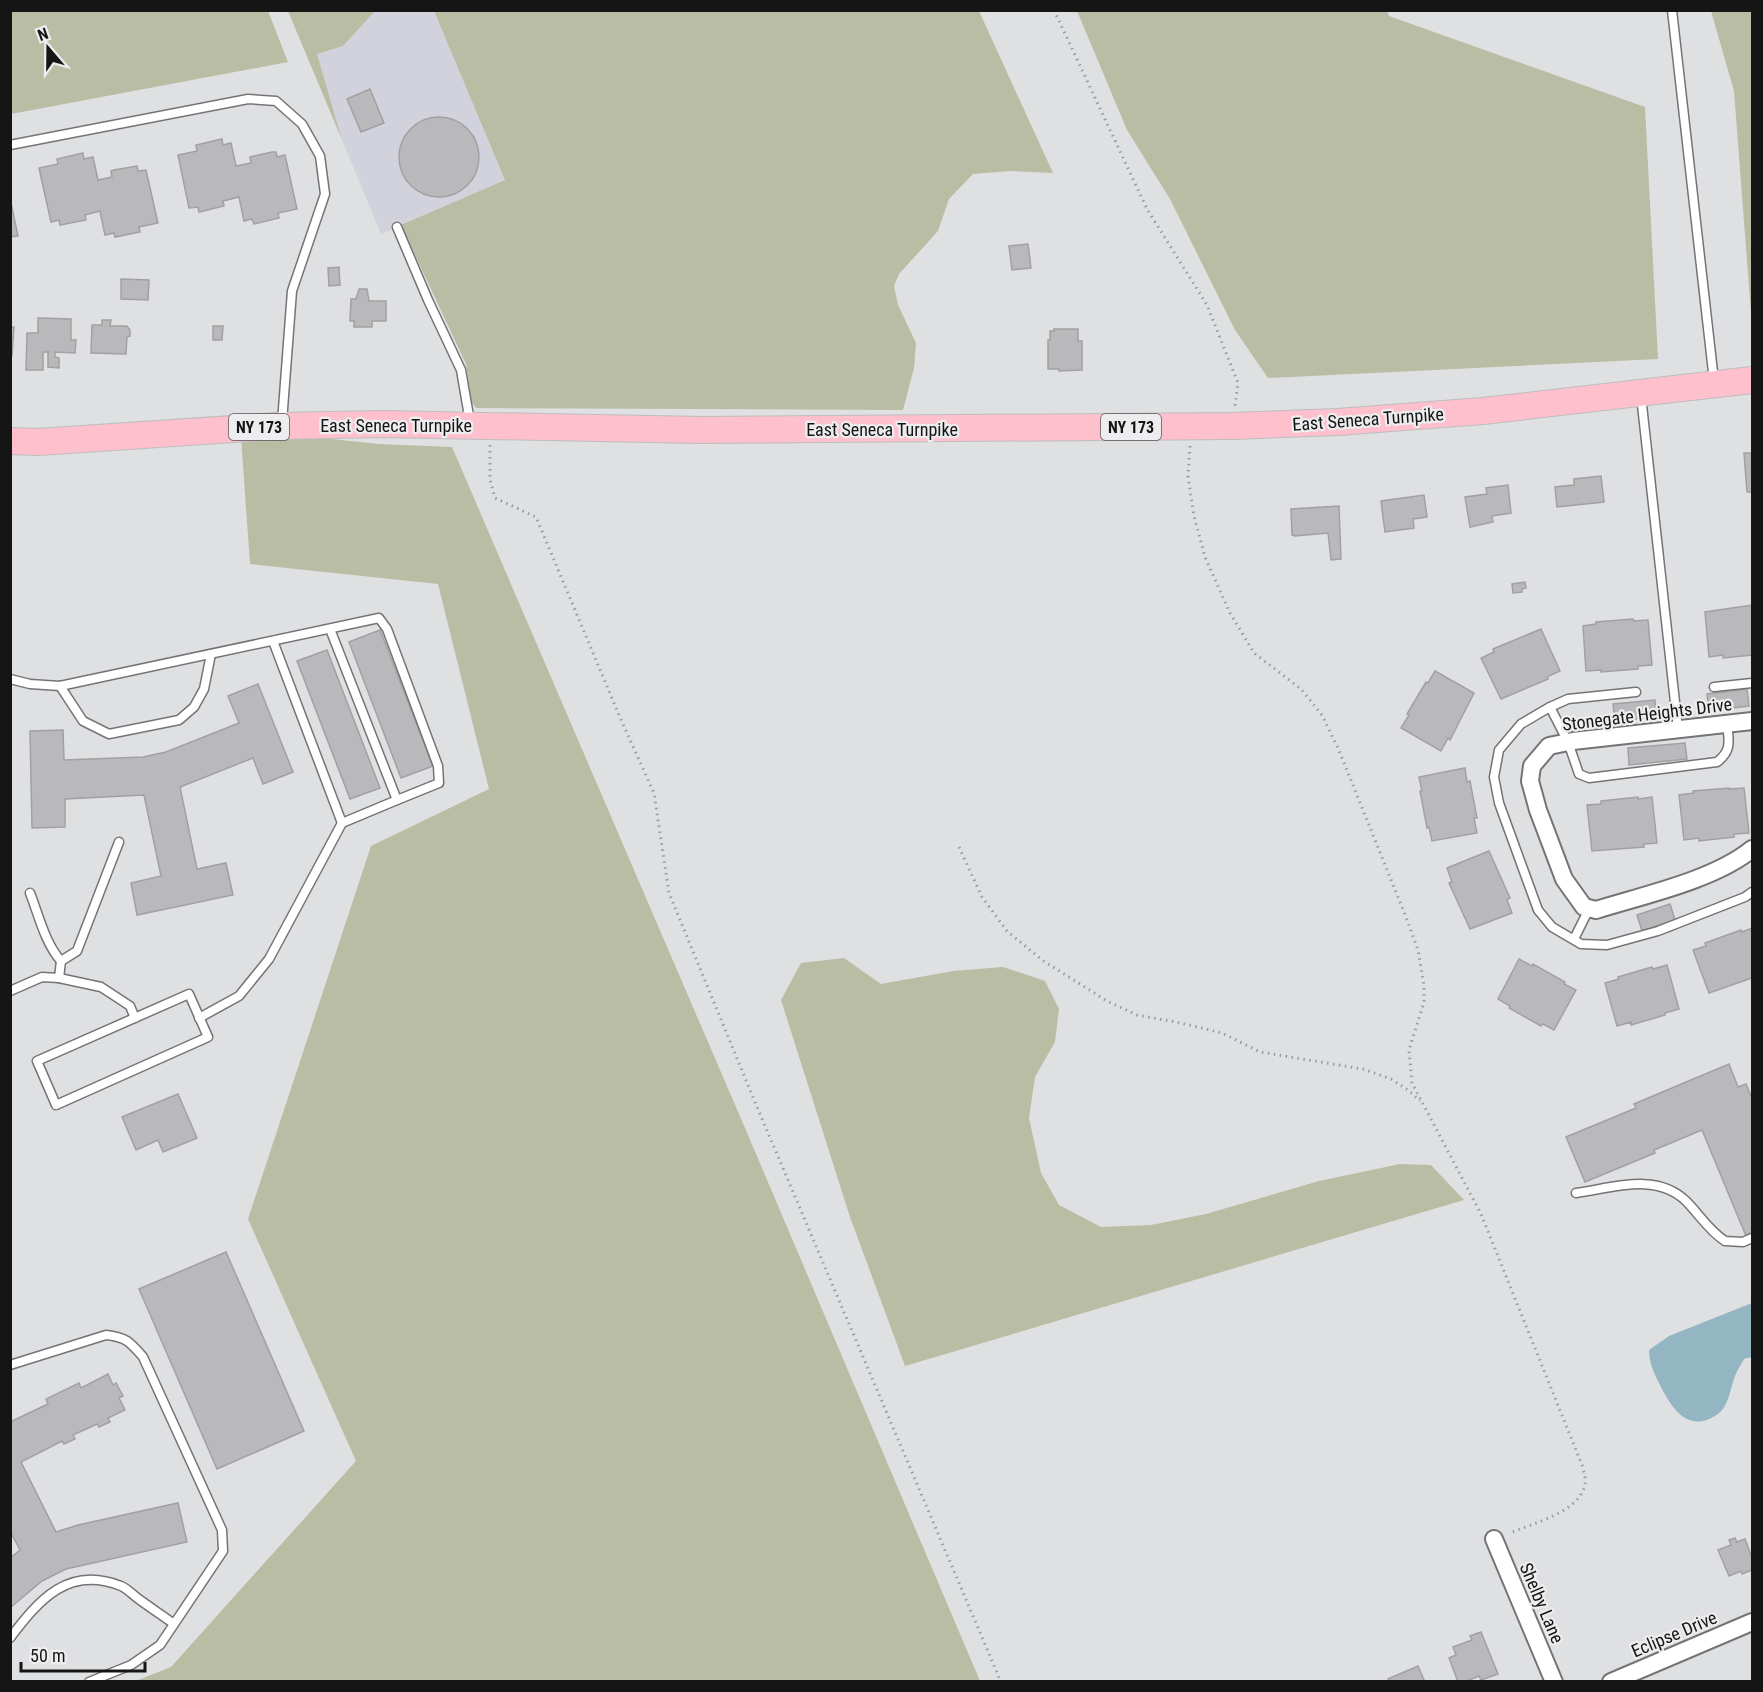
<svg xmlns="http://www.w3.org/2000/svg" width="1763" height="1692" font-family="'Roboto Condensed',sans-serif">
	<rect width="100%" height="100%" fill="#dfe0e2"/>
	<polygon fill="#d2d2dc" points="375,11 434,11 505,180 381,234 342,140 317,54 343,46"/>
	<g fill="#b9bda4">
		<polygon points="11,10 268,11 288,62 11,114"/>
		<polygon points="288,11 375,11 343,46 317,54 342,140"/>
		<polygon points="434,11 979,11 1053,173 1010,171 973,174 949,199 938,231 899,274 894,286 898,305 916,343 914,368 903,410 476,408 472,403 466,364 401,225 505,180"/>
		<polygon points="1077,11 1387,11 1389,16 1645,107 1658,359 1268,378 1235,330 1170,199 1127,130"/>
		<polygon points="1711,11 1752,11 1752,326 1734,91"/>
		<polygon points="304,436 378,444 452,447 742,1121 980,1681 133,1682 171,1667 356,1461 248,1219 371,846 489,789 438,584 250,564 241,437"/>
		<polygon points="844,958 881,984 953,971 1003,967 1045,981 1059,1009 1055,1042 1035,1077 1029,1118 1041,1173 1059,1205 1101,1227 1151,1225 1206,1214 1319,1181 1400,1164 1431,1165 1464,1200 905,1366 850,1217 781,1000 801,963"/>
	</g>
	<path fill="#93b6c2" d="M1752 1303V1357L1744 1359C1741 1365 1737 1370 1735 1376 1730 1389 1729 1408 1715 1416 1687 1433 1671 1407 1660 1385 1654 1373 1649 1363 1649 1350L1669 1336Z"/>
	<g fill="#b9b9bb" stroke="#a1a1a3" stroke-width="1.5">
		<polygon points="370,89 384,123 361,132 347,99"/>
		<circle cx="439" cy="157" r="40"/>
		<polygon points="222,139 223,145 231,143 236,166 251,163 250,157 272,152 276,152 277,157 285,155 297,209 278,213 279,218 254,224 252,219 244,221 239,197 223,201 224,206 199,212 198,207 189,208 178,155 197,151 196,145"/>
		<polygon points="83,153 84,159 93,157 98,180 112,177 111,171 114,170 137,166 138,171 146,170 158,223 139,227 140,232 115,237 114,233 105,235 100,211 85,215 86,220 60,225 59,220 51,222 39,168 58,164 57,159"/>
		<polygon points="10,198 18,236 10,237"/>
		<polygon points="1028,244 1031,268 1012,270 1009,246"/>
		<polygon points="339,267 340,285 329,286 328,268"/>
		<polygon points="121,279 149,280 148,300 121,299"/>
		<polygon points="359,289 367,289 369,301 386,301 386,321 372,321 372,327 354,327 354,321 350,321 351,299 356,299"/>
		<polygon points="38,318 71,319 71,340 76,340 75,353 55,352 55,357 59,358 59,368 48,367 48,352 43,352 43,370 26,370 27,333 38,333"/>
		<polygon points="102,320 111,320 110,326 127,326 130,330 130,336 127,337 126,354 91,353 92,325 102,325"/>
		<polygon points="213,326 223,326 222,340 213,340"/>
		<polygon points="10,327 14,327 12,356 10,356"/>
		<polygon points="1054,329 1078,329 1078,341 1082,341 1082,370 1059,371 1059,369 1048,369 1048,340 1050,340 1050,331 1054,331"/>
		<polygon points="1744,453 1752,453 1752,502 1752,492 1747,492"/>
		<polygon points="1601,476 1604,502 1557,507 1555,487 1574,485 1574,479"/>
		<polygon points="1508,485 1511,513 1492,516 1493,522 1470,527 1465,497 1487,494 1486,488"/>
		<polygon points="1424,495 1427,517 1413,519 1414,528 1385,532 1381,501"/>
		<polygon points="1339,506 1341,559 1331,560 1328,533 1295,536 1292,535 1291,509"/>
		<polygon points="1525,582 1526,588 1522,589 1522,592 1513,593 1512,584"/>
		<polygon points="1752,605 1752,655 1723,658 1723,655 1709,657 1705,612"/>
		<polygon points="1633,619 1634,621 1648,620 1652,665 1638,666 1638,669 1601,672 1601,670 1586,671 1583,626 1596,624 1596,622"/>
		<polygon points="1541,629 1560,671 1547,677 1548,679 1501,699 1481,658 1494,652 1493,649"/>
		<polygon points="380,630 433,766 401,778 349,642"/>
		<polygon points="327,650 380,788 350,799 297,661"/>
		<polygon points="1435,671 1474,693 1450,740 1448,738 1441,751 1401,728 1409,715 1407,714 1426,682 1428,683"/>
		<polygon points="258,684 293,772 263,784 253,758 180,787 197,869 226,863 233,895 137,915 131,883 161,876 144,795 65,799 65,827 32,828 30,731 63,730 64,760 143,757 166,752 239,723 228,696"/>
		<polygon points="1747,689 1749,706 1709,711 1707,694"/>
		<polygon points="1655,700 1656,717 1615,721 1613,704"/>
		<polygon points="1685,743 1687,759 1629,765 1628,748"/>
		<polygon points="1465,768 1467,782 1470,781 1477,818 1474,818 1477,833 1432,841 1429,827 1427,828 1420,791 1422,791 1419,777"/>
		<polygon points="1729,788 1729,789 1744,788 1749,833 1734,834 1734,837 1699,841 1699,838 1684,840 1679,795 1694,793 1693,791"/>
		<polygon points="1638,797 1638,799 1652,797 1657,843 1644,844 1644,847 1592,851 1587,805 1601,804 1601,801"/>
		<polygon points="1489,851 1510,898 1507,900 1512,913 1470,929 1449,883 1452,882 1447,868"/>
		<polygon points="1670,904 1675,920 1642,931 1637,915"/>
		<polygon points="1752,928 1752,978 1709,993 1693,950 1706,946 1705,943 1741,930 1742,932"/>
		<polygon points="1519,959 1532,966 1533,964 1565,982 1564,984 1576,990 1554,1030 1543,1024 1541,1026 1509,1008 1510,1006 1498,999"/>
		<polygon points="1667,965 1679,1009 1665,1013 1665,1015 1631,1025 1631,1022 1617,1026 1605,983 1619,979 1618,977 1652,967 1653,969"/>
		<polygon points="1729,1064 1738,1087 1746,1084 1751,1096 1752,1095 1752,1233 1746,1236 1702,1130 1654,1150 1655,1153 1585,1182 1566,1137 1636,1108 1634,1104"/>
		<polygon points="178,1094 197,1138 163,1152 158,1140 136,1150 122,1117"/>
		<polygon points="226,1252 304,1431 217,1469 139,1289"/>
		<polygon points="108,1374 113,1385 116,1383 123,1396 119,1398 125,1410 108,1418 110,1422 99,1427 97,1424 73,1435 75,1439 64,1444 62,1441 21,1462 56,1532 78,1525 178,1503 187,1542 66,1569 42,1581 10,1608 10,1558 20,1550 10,1531 10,1422 48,1404 46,1399 79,1383 81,1388"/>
		<polygon points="1735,1538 1737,1542 1745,1539 1752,1558 1752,1570 1742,1574 1741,1571 1729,1576 1718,1550 1731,1545 1729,1540"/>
		<polygon points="1481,1632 1498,1674 1481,1680 1479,1676 1464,1682 1458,1682 1449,1658 1456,1655 1453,1647 1472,1640 1470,1636"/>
		<polygon points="1418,1666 1425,1682 1389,1682 1388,1679"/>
	</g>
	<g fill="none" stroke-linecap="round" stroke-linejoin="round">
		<defs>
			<g id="lane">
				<polyline points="1672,10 1714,381"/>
				<polyline points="10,145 248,99 276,101 302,124 320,156 325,194 292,291 282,422"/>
				<polyline points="397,227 428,300 461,370 470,422"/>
				<polyline points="1641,396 1678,729"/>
				<polyline points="330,629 397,800 342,823"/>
				<polyline points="10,679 30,684 60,686 379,618 387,629 438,766 439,783 397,800"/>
				<polyline points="60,686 83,721 109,734 179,720 194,707 204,689 211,654"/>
				<polyline points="1714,687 1752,683"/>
				<polyline points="1550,707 1568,699 1636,692"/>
				<path d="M1727 724C1729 740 1732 751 1717 762L1589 778 1579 774 1568 742 1550 707 1521 724 1499 750 1494 777 1499 803 1538 910 1552 927 1581 944 1607 945 1658 931 1745 897 1752 892"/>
				<path d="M30 893C39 916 45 943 61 961"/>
				<polyline points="1574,939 1589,909"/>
				<polyline points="59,978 61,961 77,951 119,842"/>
				<polyline points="10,991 42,977 59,978 101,987 130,1006 135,1018"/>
				<polygon points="189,994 208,1037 56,1105 37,1061"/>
				<polyline points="199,1018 239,996 269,959 342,823 273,641"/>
				<path d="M1576 1193C1613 1188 1656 1172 1686 1201 1699 1214 1709 1231 1725 1241L1743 1242 1752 1238"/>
				<path d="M10 1365 106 1335C126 1337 130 1342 143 1357L222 1530 223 1551 160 1645 131 1665 89 1682"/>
				<path d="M10 1638C39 1600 68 1565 121 1586 128 1589 134 1596 140 1600 151 1608 163 1616 174 1624"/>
			</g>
			<g id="street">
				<path d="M1752 721 1573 741 1549 746 1532 766 1530 781 1538 810 1564 879 1584 907 1596 910C1644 895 1714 880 1752 849"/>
				<polyline points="1494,1539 1554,1682"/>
				<polyline points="1611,1682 1752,1622"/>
			</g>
			<polyline id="primary" points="10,441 38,442 277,426 383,424 701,430 1233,426 1338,422 1483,411 1752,380"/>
		</defs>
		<use href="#lane" stroke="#747477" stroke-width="11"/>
		<use href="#street" stroke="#747477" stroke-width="20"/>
		<use href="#primary" stroke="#bdbdbe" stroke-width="28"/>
		<g stroke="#9a9b9c" stroke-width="3" stroke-dasharray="1.5 4.5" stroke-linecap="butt">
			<polyline points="1054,10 1147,209 1207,305 1238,383 1235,406"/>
			<polyline points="490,445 490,480 495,498 536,517 622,722 654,793 669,893 757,1107 1001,1682"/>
			<path d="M1190 446 1188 476 1194 516 1205 557 1230 613 1254 653 1301 689 1322 715 1338 748 1406 917 1418 950 1424 985V1002L1409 1050 1412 1083 1481 1214 1582 1465C1584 1473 1587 1480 1584 1488 1576 1513 1531 1524 1510 1533"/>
			<polyline points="959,847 982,897 1007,931 1042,960 1107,1001 1137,1015 1181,1023 1222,1033 1260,1052 1363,1069 1391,1079 1408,1090 1420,1101"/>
		</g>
		<use href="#lane" stroke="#fff" stroke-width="8"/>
		<use href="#street" stroke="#fff" stroke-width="16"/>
		<use href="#primary" stroke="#fec0cd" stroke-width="26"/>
	</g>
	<g text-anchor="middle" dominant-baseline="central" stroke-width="4.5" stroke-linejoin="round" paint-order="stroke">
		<g fill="#ededef" stroke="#565657" stroke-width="1.5">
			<rect x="229" y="414" width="60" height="26" rx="4.5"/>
			<rect x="1101" y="414" width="60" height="26" rx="4.5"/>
		</g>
		<g font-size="16" font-weight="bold" fill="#151516">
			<text x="259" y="427">NY 173</text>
			<text x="1131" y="427">NY 173</text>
		</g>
		<g font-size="18" fill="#151516" stroke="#ededef">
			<text transform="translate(1368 419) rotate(-4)">East Seneca Turnpike</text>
			<text x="396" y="425">East Seneca Turnpike</text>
			<text x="882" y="429">East Seneca Turnpike</text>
			<text transform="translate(1647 714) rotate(-7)">Stonegate Heights Drive</text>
			<text transform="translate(1542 1603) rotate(67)">Shelby Lane</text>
			<text transform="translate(1674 1634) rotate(-23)">Eclipse Drive</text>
		</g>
	</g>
	<rect width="1763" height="1692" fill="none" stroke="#151516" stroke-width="24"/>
	<g transform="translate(48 48) rotate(340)" stroke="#ededef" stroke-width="4.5" paint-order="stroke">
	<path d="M0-4.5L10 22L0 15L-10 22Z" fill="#151516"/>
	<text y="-9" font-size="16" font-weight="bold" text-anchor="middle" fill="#151516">N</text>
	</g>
	<path d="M21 1662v9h124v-9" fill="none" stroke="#151516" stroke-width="3"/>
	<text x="30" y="1662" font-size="18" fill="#151516" stroke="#ededef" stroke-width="4.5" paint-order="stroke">50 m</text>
</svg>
